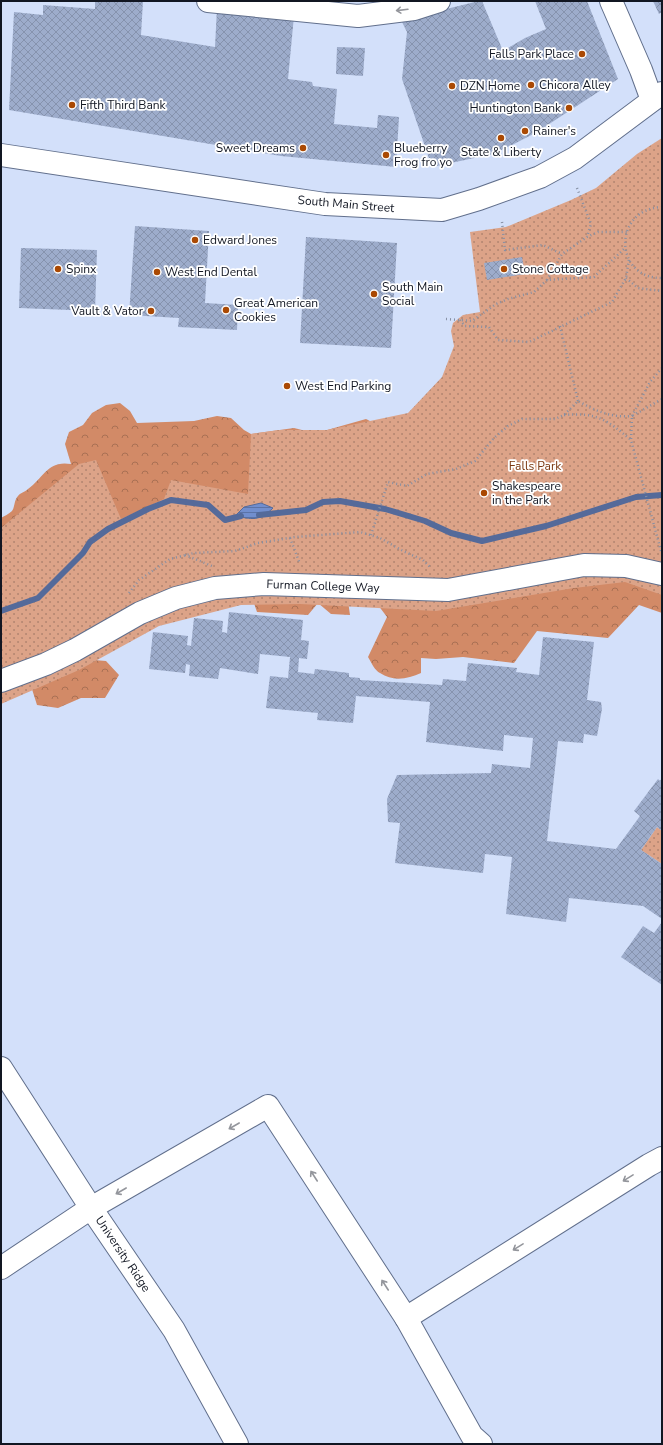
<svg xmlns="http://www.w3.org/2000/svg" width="663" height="1445" font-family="'Nunito Sans',sans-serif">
	<defs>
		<pattern id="forest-crowns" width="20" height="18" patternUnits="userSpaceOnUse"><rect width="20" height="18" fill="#d28a67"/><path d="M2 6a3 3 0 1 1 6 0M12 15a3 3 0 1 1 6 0" fill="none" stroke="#a97054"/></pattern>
		<pattern id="park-dots" width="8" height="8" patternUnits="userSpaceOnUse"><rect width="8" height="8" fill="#dca388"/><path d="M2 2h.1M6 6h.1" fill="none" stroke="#b1846f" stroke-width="1.8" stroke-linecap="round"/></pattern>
		<pattern id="water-rules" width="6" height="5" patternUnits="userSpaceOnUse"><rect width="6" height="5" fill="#718ece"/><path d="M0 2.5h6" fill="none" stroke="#5b73a7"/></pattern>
		<pattern id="building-cross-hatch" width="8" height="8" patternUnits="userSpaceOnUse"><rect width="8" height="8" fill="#9daccb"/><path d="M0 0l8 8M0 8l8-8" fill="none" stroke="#8693ae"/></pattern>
	</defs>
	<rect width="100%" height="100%" fill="#d3e0fa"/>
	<path fill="url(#forest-crowns)" d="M120 403 130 411 137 423 194 421 217 416 231 418 244 430 251 434 294 428 302 430H327L366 419 662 571V613L639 605 608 638 537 631 514 663 463 657 436 659 421 658V673C408 679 393 682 380 673 375 671 371 662 368 657L387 617 372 597 348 601 350 615 331 614 318 603 308 615 257 612 240 563 94 660 106 661 119 675 105 698H81L58 708 37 705 31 686 1 652V518C4 516 9 514 12 511 15 507 14 500 18 496 20 493 25 492 28 489 44 477 48 460 71 464L65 444 69 432 83 425 92 413 106 405Z"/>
	<g fill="url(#park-dots)">
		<polygon points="662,138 662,595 625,582 574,588 436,611 300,604 241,605 159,626 79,670 1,704 1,528 79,464 96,460 121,519 164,499 171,480 248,494 251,434 279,430 327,430 408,413 442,377 454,346 451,331 453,323 463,315 480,312 470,232 506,227 571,200 596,188 637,154"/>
		<polygon points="657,827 662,831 662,864 641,850"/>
	</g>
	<path fill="url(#water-rules)" stroke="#546a9a" d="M261 503 273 508C259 522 252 519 235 516L244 507Z"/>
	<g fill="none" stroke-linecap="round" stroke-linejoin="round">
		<g stroke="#546a9a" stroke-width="6">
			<polyline points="259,515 306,510 323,502 340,501 385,509 425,521 451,533 482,541 546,526 636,497 662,495"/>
			<polyline points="1,611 38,598 83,553 90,542 108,529 148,509 171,500 208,505 225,520 241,516"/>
		</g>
	</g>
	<g fill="url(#building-cross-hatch)">
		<polygon points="95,1 143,1 141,35 215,47 217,8 294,16 288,79 312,82 313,86 337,89 334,124 377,128 378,115 399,117 396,167 281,156 9,110 14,12 43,15 43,5 95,9"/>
		<polygon points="479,1 482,1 503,51 525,38 546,29 535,1 587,1 618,79 537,132 516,143 493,154 432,167 402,79 407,32 401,20"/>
		<polygon points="653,1 662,1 662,12 659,14"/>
		<polygon points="337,47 365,48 363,76 336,74"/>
		<polygon points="135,226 209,231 205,303 238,305 237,330 178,327 179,318 129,315"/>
		<polygon points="306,237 397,243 391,348 300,343"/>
		<polygon points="21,248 97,250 95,311 19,308"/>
		<polygon points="522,257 525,274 487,280 484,263"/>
		<polygon points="229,612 303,620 301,640 309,641 307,659 299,658 298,672 314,674 315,669 349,673 349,677 360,678 360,680 442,685 443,679 466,681 468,663 517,668 516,672 539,675 543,637 594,642 587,700 601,702 602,709 597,736 584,734 583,743 558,741 547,841 616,849 640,816 634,811 658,779 660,781 662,778 662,831 657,827 641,850 662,864 662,919 643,906 569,898 566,922 506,914 512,857 485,854 483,873 395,863 400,823 388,822 387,799 397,775 491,773 492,764 530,768 533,738 504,735 503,751 426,742 430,702 356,696 353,723 317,720 318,713 266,708 270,676 288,678 290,657 260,654 258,674 220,668 218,679 189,676 190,665 186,664 185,673 149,669 153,632 188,636 187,645 191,646 194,618 223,621 222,632 227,633"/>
		<polygon points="662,922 662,985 621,957 643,926 654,933"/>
	</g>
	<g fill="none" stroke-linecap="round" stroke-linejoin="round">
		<defs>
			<g id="minor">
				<polyline points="208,1 358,16 414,9 439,1"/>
				<polyline points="611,1 641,70 652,100"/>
				<polyline points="1,155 325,204 442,210 479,199 540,177 575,158 662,93"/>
				<polyline points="1,681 46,664 75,650 140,613 176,598 215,588 264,584 448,590 584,565 626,566 662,574"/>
				<polyline points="1,1068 91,1208 174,1330 237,1444"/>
				<polyline points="1,1268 91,1208 268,1106 406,1318 472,1436 481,1444"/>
				<polyline points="406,1318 649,1165 662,1158"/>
			</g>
		</defs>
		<use href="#minor" stroke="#616f8c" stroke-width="24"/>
		<g stroke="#8690a4" stroke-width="2.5" stroke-dasharray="1 3" stroke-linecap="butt">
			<polyline points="577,188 591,224 587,237"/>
			<path d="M662 207C612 209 614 279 662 278"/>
			<polyline points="502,222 505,250 543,245 562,254"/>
			<polyline points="626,278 638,288 662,291"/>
			<polyline points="547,280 562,254 587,237 598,232 627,232"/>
			<polyline points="446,319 472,321 496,304 508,299 534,292 547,280 594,277 625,248"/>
			<polyline points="460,320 465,326 489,327 498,340 529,342 612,302 626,278 629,259"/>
			<polyline points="560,326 578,401"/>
			<path d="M564 415C597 412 607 420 631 440"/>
			<path d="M371 535 388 482 407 486 427 474 456 469 475 461 494 438 508 426 522 419H555L564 415 578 401C596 411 611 418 632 416L650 382 662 368"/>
			<polyline points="290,538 300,564"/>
			<polyline points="661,551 631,440 632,416 662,399"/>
			<polyline points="185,555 212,566"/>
			<polyline points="129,593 139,580 170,559 194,553 235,551 258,543 295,537 360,532 380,538 403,551 423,560 431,568"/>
		</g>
		<use href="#minor" stroke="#fff" stroke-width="22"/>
	</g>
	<defs><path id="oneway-shaft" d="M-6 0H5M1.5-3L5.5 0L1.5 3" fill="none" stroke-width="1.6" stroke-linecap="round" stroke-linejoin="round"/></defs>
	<g stroke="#94969c">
		<use href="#oneway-shaft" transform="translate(402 10) rotate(173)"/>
		<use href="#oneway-shaft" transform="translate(234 1126) rotate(150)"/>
		<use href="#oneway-shaft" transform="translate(314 1176) rotate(-123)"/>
		<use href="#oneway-shaft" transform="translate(628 1178) rotate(148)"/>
		<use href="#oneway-shaft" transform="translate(121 1191) rotate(150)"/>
		<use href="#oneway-shaft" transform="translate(518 1247) rotate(148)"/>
		<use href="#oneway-shaft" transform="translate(385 1285) rotate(-123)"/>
	</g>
	<g fill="#aa4903" stroke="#fff" stroke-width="1.5">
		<circle cx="582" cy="54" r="4"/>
		<circle cx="531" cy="85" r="4"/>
		<circle cx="452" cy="86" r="4"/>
		<circle cx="72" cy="105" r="4"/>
		<circle cx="569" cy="108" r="4"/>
		<circle cx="525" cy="131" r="4"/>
		<circle cx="501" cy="138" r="4"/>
		<circle cx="303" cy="148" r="4"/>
		<circle cx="386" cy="155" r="4"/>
		<circle cx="195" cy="240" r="4"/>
		<circle cx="58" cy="269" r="4"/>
		<circle cx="504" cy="269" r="4"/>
		<circle cx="157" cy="272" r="4"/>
		<circle cx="374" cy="294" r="4"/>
		<circle cx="226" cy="310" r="4"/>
		<circle cx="151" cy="311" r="4"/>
		<circle cx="287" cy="386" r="4"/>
		<circle cx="484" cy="493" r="4"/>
	</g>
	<g text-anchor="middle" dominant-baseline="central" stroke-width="3.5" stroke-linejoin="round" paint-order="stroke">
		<g font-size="12" fill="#111622" stroke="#fff" text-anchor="start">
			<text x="574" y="54" text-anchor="end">Falls Park Place</text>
			<text x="539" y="85">Chicora Alley</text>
			<text x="460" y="86">DZN Home</text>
			<text x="80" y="105">Fifth Third Bank</text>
			<text x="561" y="108" text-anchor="end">Huntington Bank</text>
			<text x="533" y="131">Rainer's</text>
			<text x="295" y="148" text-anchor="end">Sweet Dreams</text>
			<text x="394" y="148">Blueberry<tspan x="394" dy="14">Frog fro yo</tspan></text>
			<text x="501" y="152" text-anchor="middle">State &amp; Liberty</text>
			<text x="203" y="240">Edward Jones</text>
			<text x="66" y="269">Spinx</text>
			<text x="512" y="269">Stone Cottage</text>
			<text x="165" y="272">West End Dental</text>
			<text x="382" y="287">South Main<tspan x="382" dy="14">Social</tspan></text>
			<text x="234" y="303">Great American<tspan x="234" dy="14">Cookies</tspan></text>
			<text x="143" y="311" text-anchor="end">Vault &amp; Vator</text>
			<text x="295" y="386">West End Parking</text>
			<text x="492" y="486">Shakespeare<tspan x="492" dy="14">in the Park</tspan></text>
		</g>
		<g font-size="12" fill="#111622" stroke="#fff">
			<text transform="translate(346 204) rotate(5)">South Main Street</text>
			<text transform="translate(323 586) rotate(2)">Furman College Way</text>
			<text transform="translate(123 1254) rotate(56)">University Ridge</text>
		</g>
		<g font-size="12" fill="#7a3811" stroke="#fff">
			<text x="535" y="466">Falls Park</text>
		</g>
	</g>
	<rect width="663" height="1445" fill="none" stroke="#111622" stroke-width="4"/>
</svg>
